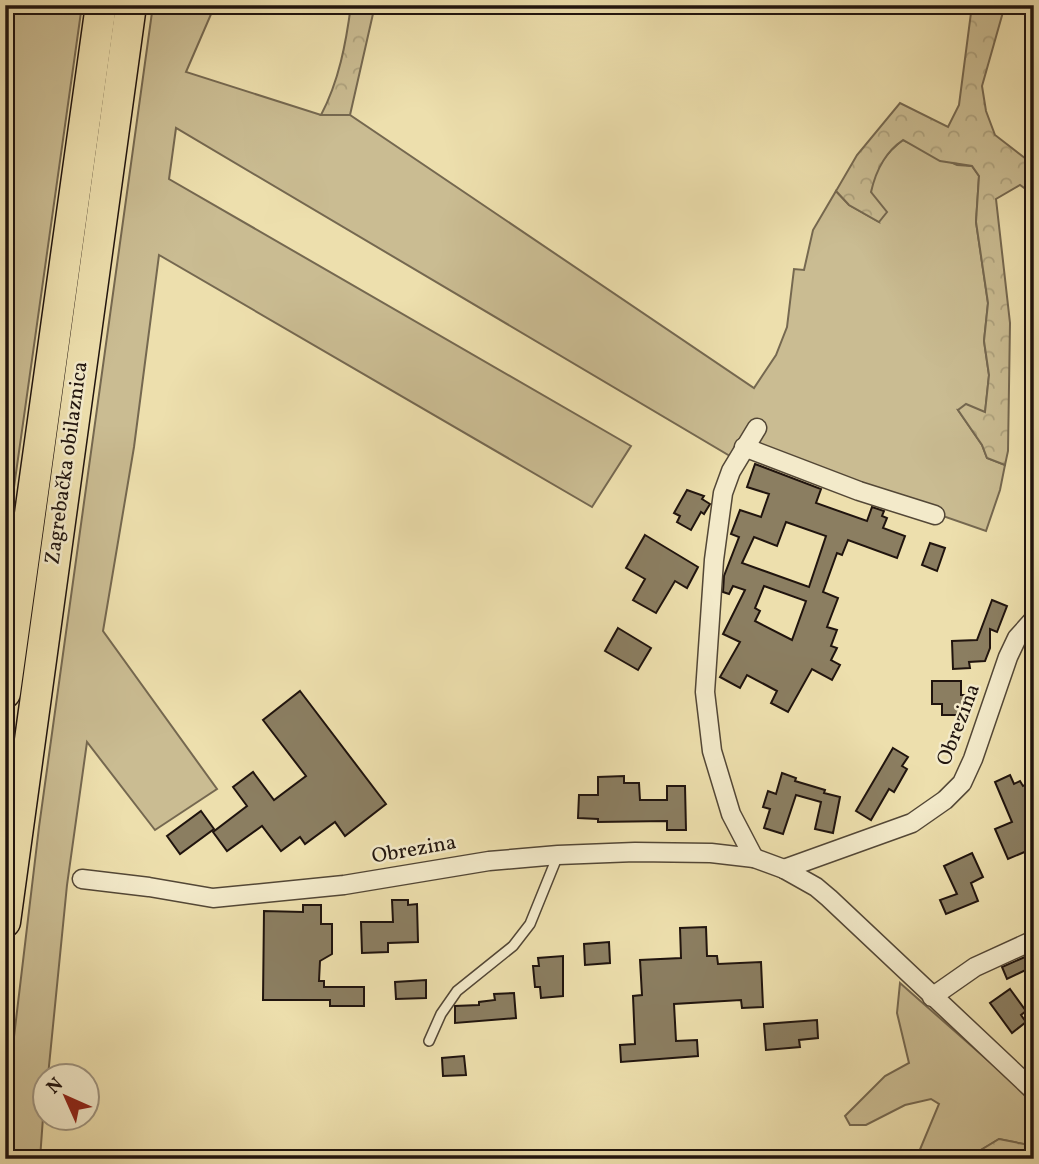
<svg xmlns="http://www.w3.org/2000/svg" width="1039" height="1164" font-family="Vollkorn,serif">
	<defs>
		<pattern id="forest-crowns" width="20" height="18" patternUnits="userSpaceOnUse" patternTransform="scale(1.75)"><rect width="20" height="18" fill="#cabc92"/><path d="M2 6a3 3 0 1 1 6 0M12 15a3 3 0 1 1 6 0" fill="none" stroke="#ada17d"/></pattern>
	</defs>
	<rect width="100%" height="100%" fill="#eddfad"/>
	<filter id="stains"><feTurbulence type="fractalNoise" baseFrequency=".00286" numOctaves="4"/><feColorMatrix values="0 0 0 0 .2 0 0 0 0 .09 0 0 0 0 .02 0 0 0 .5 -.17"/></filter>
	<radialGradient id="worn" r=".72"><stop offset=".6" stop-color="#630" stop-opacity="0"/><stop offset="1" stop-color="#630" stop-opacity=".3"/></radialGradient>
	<g fill="#cabc92" stroke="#756850" stroke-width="2">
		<polygon points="5,5 82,5 5,551"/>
		<path d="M153 5H215L186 72 321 115H350L754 388 776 355 787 327 794 269 804 270 813 230 836 191 849 205 879 222C876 212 871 200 871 190 873 170 888 151 903 140L957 165 972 166 979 176 976 222 988 303 984 341 989 375 985 413 958 410 982 445 987 458 1005 465 1000 490 986 531 825 475 784 458 730 456 176 128 169 179 631 446 592 507 159 255 134 447 103 631 217 789 155 830 87 742 67 885 48 1076H46L40 1159H5V1112L39 827Z"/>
		<polygon points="900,983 1034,1101 1034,1146 999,1139 966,1159 916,1159 939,1104 931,1099 905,1105 866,1125 850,1125 845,1116 885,1076 909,1063 897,1013"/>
	</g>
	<g fill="url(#forest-crowns)" stroke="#756850" stroke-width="2">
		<path d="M351 5H375L350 115H321C339 81 346 43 351 5Z"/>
		<path d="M972 5H1005L982 86 986 111 995 135 1034 165V195L1020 185 996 199 1010 323 1008 451 1005 465 987 458 982 445 958 410 966 404 985 412 989 375 984 341 988 303 976 222 979 176 972 166 940 161 903 140C885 152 876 170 871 192L887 212 879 222 849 205 836 191 857 155 900 103 948 127 959 105Z"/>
		<polygon points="999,1139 1034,1146 1034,1159 966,1159"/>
	</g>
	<g fill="#8b7e61" stroke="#20140e" stroke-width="2" fill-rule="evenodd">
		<path d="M755 464 821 489 816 503 867 521 872 507 884 511 882 516 887 518 883 528 905 536 897 558 848 540 842 555 837 553 823 592 838 598 827 627 837 630 831 646 837 648 831 660 840 665 832 680 812 669 788 712 771 703 777 691 747 675 740 688 720 677 740 642 723 634 745 590 733 586 729 594 723 592 724 576 739 537 731 534 740 510 761 517 769 494 747 487ZM786 522 826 536 809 587 742 563 754 537 777 546ZM764 586 806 601 792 640 755 621 760 611 755 608Z"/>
		<polygon points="687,490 704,496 702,499 710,504 704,514 701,512 691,530 677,522 680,516 674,513"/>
		<polygon points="645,535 698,567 687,588 675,581 656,613 633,600 645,579 626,568"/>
		<polygon points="930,543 945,548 937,571 922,565"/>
		<polygon points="992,600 1007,606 997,632 990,629 990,648 985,661 969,662 970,668 953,669 952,641 977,640"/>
		<polygon points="618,628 651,648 638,670 605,651"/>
		<polygon points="932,681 961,681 961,695 969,695 969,707 961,707 961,715 942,715 942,704 932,704"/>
		<polygon points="300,691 386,804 345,836 335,822 305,844 300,837 281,851 262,826 227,851 213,832 247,806 233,787 253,772 274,800 306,776 263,720"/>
		<polygon points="893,748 908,757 902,766 907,769 894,792 889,789 871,820 856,811"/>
		<polygon points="782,773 796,778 795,781 825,790 824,793 840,797 833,833 815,829 821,802 796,795 783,834 764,828 770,809 763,807 768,791 776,794"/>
		<polygon points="1010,775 1014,784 1020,781 1023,786 1028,783 1034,796 1034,848 1008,859 995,829 1012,822 995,782"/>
		<polygon points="624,776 624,783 639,783 640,800 667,800 667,786 685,786 686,830 667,830 667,821 598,822 598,819 578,818 579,795 598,795 598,777"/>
		<polygon points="201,811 214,829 180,854 167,836"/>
		<polygon points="972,853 983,877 971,883 978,901 946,914 940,900 957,894 944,866"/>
		<polygon points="392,900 408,900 408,905 417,904 418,942 388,943 388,952 362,953 361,922 393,922"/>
		<polygon points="303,905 321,905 321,924 332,924 332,954 320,961 319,981 324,981 324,987 364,987 364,1006 330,1006 330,1000 263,1000 264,911 303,912"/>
		<polygon points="706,927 707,956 717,956 718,964 761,962 763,1007 742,1008 741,1000 674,1004 676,1041 697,1040 698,1056 621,1062 620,1045 635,1044 633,996 642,995 640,960 681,958 680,928"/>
		<polygon points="609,942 610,963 585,965 584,944"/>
		<polygon points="1034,953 1034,966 1007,979 1002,967"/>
		<polygon points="563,956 563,996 541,998 540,987 535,987 533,966 539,966 538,958"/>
		<polygon points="426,980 426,998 396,999 395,982"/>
		<polygon points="1010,989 1026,1011 1021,1015 1026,1022 1012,1033 990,1003"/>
		<polygon points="514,993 516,1018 455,1023 455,1006 479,1005 479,1002 495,1000 494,994"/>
		<polygon points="817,1020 818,1038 799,1040 800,1047 766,1050 764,1024"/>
		<polygon points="464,1056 466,1075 443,1076 442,1058"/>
	</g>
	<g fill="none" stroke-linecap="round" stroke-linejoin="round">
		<defs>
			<polyline id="lane" points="429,1041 441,1014 457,991 513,946 530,924 558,855"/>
			<g id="street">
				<polyline points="744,447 859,491 935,515"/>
				<polyline points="754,858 731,814 712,751 705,692 714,560 723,493 731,471 757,428"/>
				<polyline points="784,869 912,823 945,800 962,783 973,759 1008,657 1017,638 1034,619"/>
				<polyline points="82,879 149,887 213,898 344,885 489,861 558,855 635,852 711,853 754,858 784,869 816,887 829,898 1034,1091"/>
				<polyline points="932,997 975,967 1034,940"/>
			</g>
			<g id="highway">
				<polyline points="5,693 101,5"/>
				<polyline points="5,922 131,5"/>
			</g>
		</defs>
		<use href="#lane" stroke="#534736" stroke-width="12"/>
		<use href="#street" stroke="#534736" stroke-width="21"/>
		<use href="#highway" stroke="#20140e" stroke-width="33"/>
		<use href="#lane" stroke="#f3eaca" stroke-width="9"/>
		<use href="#street" stroke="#f3eaca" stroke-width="18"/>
		<use href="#highway" stroke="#eddfad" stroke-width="30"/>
	</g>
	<g text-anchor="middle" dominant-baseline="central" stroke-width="5" stroke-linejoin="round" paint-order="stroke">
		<g font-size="21" fill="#20140e" stroke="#f3eaca">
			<text transform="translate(67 463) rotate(-82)">Zagrebačka obilaznica</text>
			<text transform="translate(959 725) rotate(-69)">Obrezina</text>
			<text transform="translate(414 850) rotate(-10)">Obrezina</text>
		</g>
	</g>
	<rect width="1039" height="1164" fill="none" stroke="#eddfad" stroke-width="28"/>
	<rect x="7" y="7" width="1025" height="1150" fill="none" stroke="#20140e" stroke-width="3.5"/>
	<rect x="14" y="14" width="1011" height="1136" fill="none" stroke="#20140e" stroke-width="2"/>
	<g transform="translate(66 1097) rotate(315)"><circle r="33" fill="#f3eaca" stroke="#9f947f" stroke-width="2"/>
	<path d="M0-5L12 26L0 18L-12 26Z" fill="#8f2418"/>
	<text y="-10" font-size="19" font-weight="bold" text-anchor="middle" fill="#20140e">N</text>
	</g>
	<rect width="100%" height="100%" filter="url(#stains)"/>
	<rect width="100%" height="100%" fill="url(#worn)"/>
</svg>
